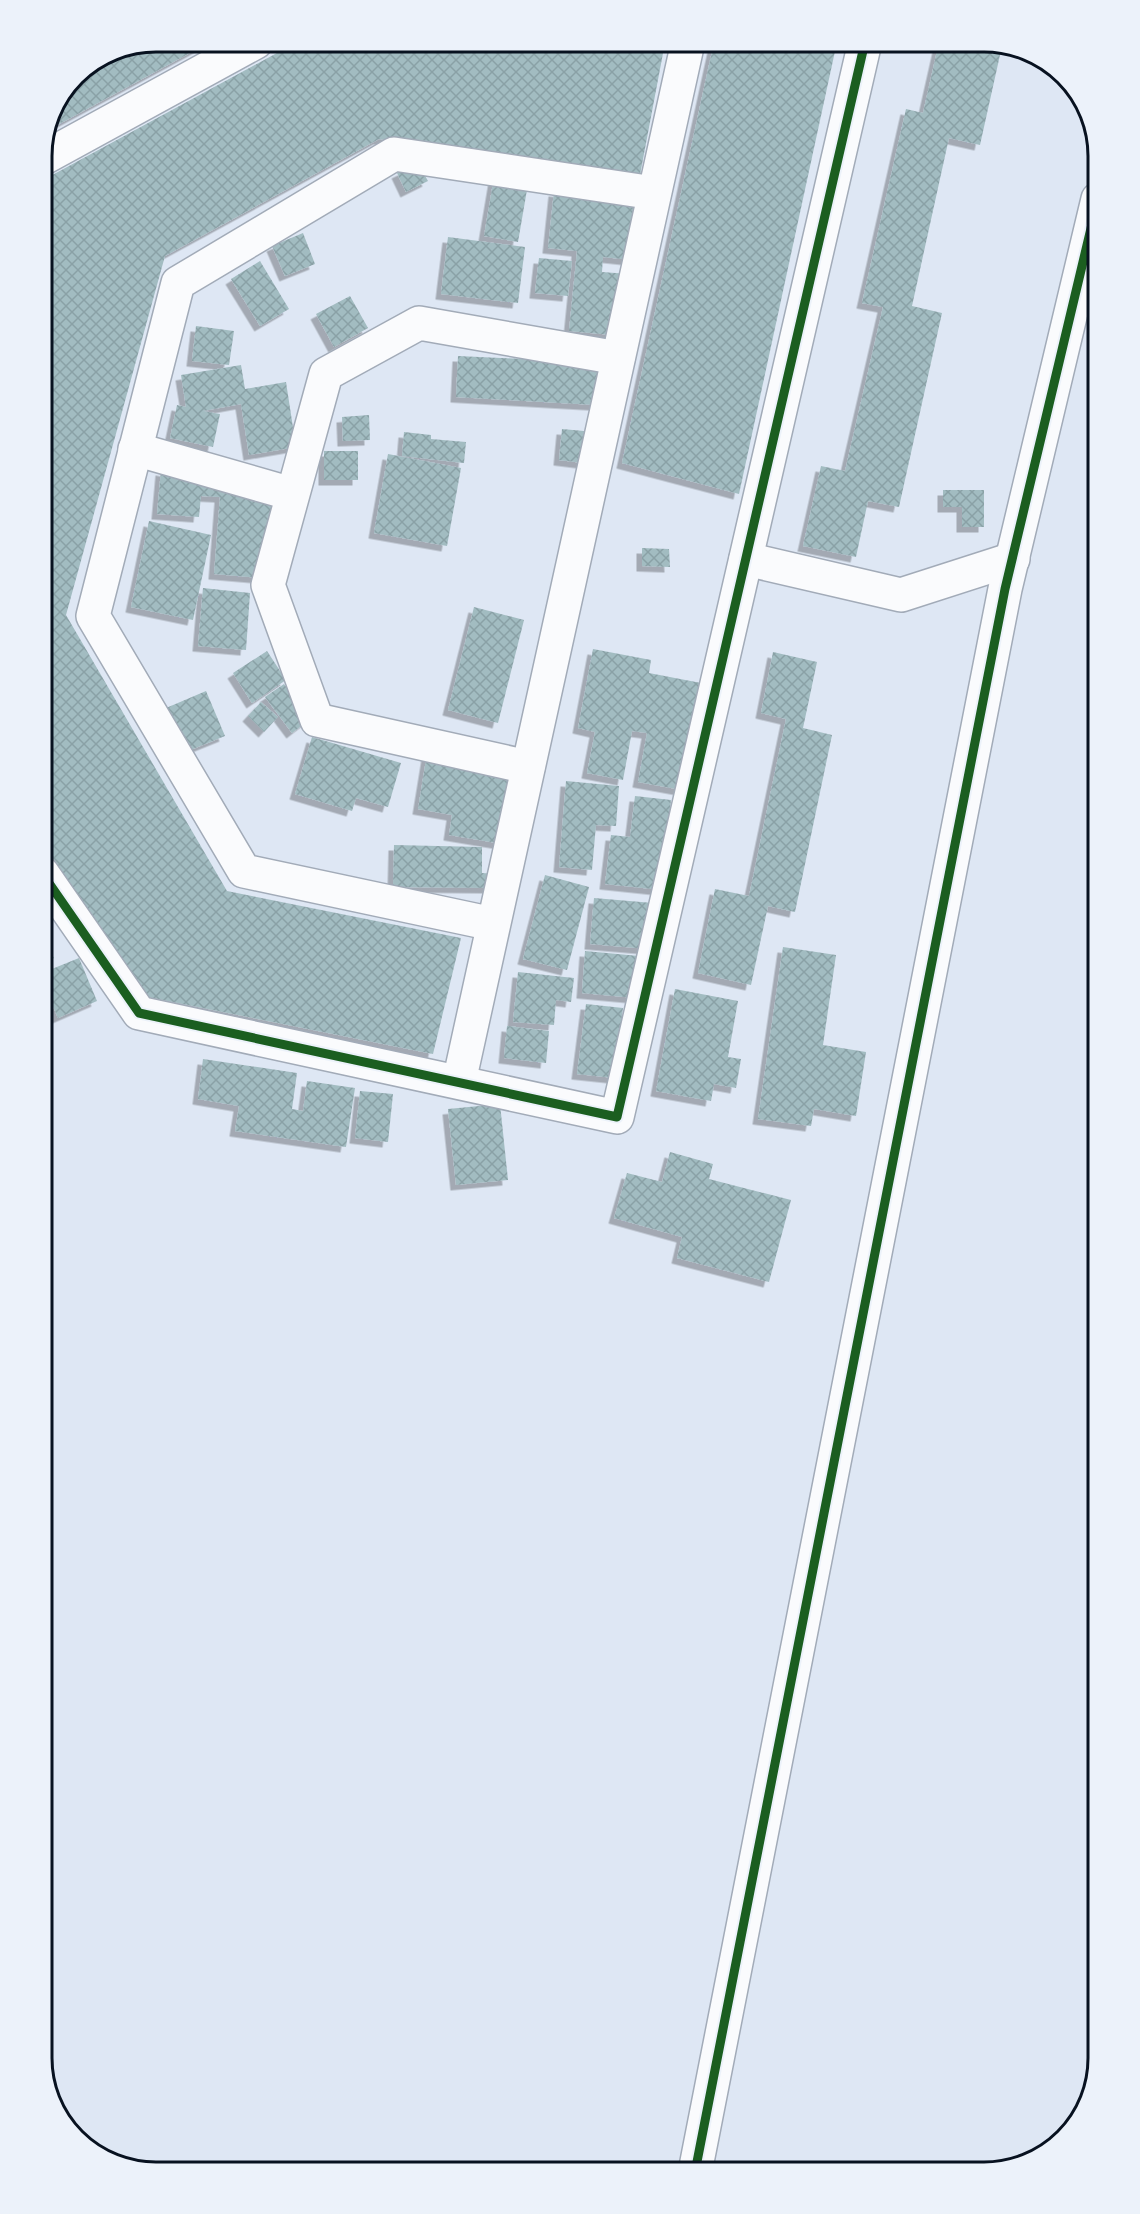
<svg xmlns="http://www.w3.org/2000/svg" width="1140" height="2214" font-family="'PT Sans Narrow',sans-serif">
	<defs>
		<pattern id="building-cross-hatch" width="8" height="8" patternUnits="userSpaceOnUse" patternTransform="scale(1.5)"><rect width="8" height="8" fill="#a2bcc1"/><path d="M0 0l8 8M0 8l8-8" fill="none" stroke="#8aa1a6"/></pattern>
		<filter id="shadow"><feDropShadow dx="-5.5" dy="5.5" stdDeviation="0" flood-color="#0004"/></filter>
	</defs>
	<rect width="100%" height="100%" fill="#dee7f4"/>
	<g fill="url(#building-cross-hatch)" filter="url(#shadow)">
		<polygon points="156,42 210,42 52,128 76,75 113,51"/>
		<polygon points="297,42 637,42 664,48 640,175 379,139 165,256 66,615 227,891 461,938 433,1054 138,995 42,842 42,190 45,179"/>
		<polygon points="714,42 837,42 739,494 622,463"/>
		<polygon points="939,42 992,42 1002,46 980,145 949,138 912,306 942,313 899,507 868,501 856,557 803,546 821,466 845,471 883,307 862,303 906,109 923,113"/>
		<polygon points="418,163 428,181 406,192 397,173"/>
		<polygon points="495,171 529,178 518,242 484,236"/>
		<polygon points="554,191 647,200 641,261 603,257 602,272 629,274 623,336 569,331 577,251 548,248"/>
		<polygon points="303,233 315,264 285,276 272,246"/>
		<polygon points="448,237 525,247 518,303 441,294"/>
		<polygon points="539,258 572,261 568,296 535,293"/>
		<polygon points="260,261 289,309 260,326 231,279"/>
		<polygon points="350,296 368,328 334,347 316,314"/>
		<polygon points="196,326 234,331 229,365 192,361"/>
		<polygon points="599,354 596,405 456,397 458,356 546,360"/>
		<polygon points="241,365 245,389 286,382 296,447 249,455 241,404 203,411 220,414 213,447 170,438 177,405 186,407 181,375"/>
		<polygon points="369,415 370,440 343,441 342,417"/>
		<polygon points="562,429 595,432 591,464 559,460"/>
		<polygon points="404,432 431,435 431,439 466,442 464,463 402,456"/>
		<rect x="324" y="451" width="34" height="29"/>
		<polygon points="388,454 461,468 447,546 374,533"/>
		<polygon points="161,470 282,494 261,578 214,574 220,497 201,496 199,517 157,514"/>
		<polygon points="943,490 984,490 984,527 962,527 962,507 943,507"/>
		<polygon points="149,521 211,535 193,620 131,607"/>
		<polygon points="642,548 669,549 670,567 642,566"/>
		<polygon points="203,588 250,593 246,650 198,646"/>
		<polygon points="474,607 524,620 498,723 448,710"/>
		<polygon points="593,649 651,660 649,673 701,683 682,790 638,782 647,733 632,731 623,780 587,773 595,732 578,728"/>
		<polygon points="267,651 286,680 252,703 233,673"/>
		<polygon points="773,652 817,662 803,728 832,735 795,912 768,906 751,985 698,973 715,889 749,896 786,719 761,713"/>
		<polygon points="284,684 310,719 292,733 265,697"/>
		<polygon points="206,691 225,736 178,755 159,711"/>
		<polygon points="261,702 278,717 264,732 248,716"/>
		<polygon points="312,737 401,763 388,807 356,798 352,811 295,794"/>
		<polygon points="427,754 522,769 509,845 449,835 452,815 418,809"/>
		<polygon points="566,781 619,786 616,826 596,825 592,870 559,867"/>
		<polygon points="635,796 671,800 662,890 605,884 611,835 630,837"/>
		<polygon points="394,845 482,847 482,873 497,874 497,888 393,887"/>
		<polygon points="545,875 589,887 567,970 523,959"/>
		<polygon points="594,898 653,903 649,949 590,944"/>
		<polygon points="42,937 54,958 42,965"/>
		<polygon points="783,947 836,955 823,1045 866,1052 856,1116 814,1109 811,1126 758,1119"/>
		<polygon points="585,951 639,956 636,998 582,993"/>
		<polygon points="79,958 97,1001 58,1018 42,981 42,973"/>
		<polygon points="518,972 574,978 571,1002 556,1000 554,1025 513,1022"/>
		<polygon points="675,989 738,1001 728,1057 741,1059 736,1088 714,1084 711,1101 656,1091"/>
		<polygon points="586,1004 623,1008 615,1078 577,1074"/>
		<polygon points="507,1026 549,1031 546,1063 504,1058"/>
		<polygon points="203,1059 297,1073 292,1109 303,1111 307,1081 355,1088 346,1147 235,1131 239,1106 198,1099"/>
		<polygon points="360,1091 393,1094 388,1142 355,1138"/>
		<polygon points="500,1104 508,1180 456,1185 448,1109"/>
		<polygon points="670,1152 713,1164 709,1179 791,1200 769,1282 677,1258 682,1237 614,1218 627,1173 662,1182"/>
	</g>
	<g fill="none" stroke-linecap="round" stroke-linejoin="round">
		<defs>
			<g id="minor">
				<polyline points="42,159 256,42"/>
				<polyline points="135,449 292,494"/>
				<polyline points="746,559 901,595 1013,559"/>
				<polyline points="528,767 317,720 268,585 326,374 419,323 618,358"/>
				<polyline points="42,873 139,1013 617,1117 865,42"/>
				<polyline points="493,924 244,871 93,616 178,283 394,154 654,193"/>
				<polyline points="459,1082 688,42"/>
				<polyline points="695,2172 1005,589 1098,199"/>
			</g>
		</defs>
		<use href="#minor" stroke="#a2abb8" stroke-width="36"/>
		<use href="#minor" stroke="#fafbfd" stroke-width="33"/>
		<defs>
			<g id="cycleway">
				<polyline points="42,873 139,1013 617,1117 865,42"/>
				<polyline points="695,2172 1005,589 1098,199"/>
			</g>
		</defs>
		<use href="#cycleway" stroke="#ecf2fa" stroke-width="13"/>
		<use href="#cycleway" stroke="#1b5e20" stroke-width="9"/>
	</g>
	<path d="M0 0H1140V2214H0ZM156 52H984A104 104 0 0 1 1088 156V2058A104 104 0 0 1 984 2162H156A104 104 0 0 1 52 2058V156A104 104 0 0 1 156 52Z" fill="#ecf2fa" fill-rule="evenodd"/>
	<path fill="none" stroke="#081220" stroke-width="3" d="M156 52H984A104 104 0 0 1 1088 156V2058A104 104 0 0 1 984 2162H156A104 104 0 0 1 52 2058V156A104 104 0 0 1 156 52Z"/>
</svg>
